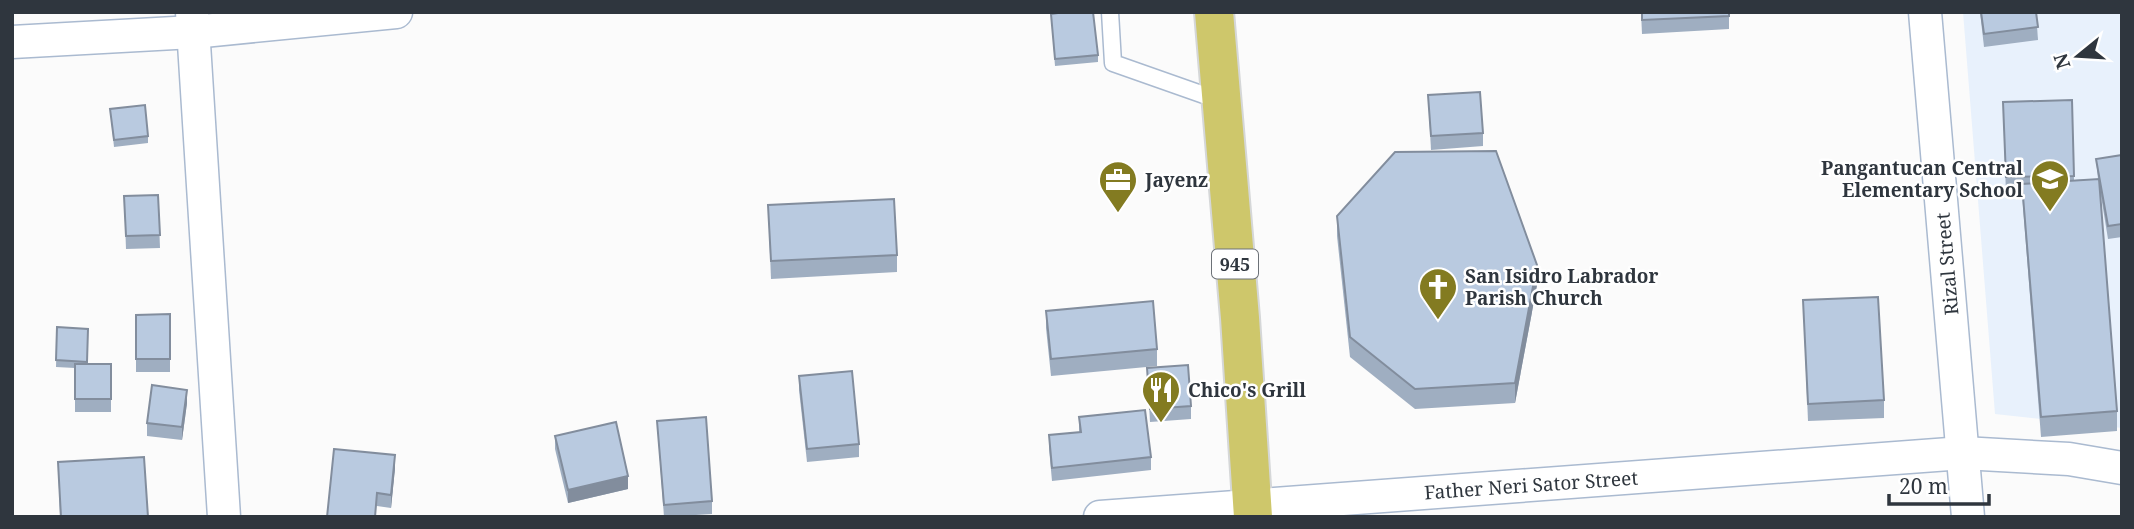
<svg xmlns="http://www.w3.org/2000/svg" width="2134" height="529" font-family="'Noto Serif',serif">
	<rect width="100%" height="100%" fill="#fbfbfb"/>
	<polygon fill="#e8f1fc" points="1963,12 2122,12 2122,428 1995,414"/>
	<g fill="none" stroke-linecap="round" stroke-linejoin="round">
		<defs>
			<polyline id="lane" points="1110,12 1113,63 1221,101"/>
			<g id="street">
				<polyline points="192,12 224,517"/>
				<polyline points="1925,12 1968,517"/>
				<polyline points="12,42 193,32 396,12"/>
				<polyline points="1100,517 1963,453 2069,459 2122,468"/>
			</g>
			<polyline id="primary" points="1214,12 1240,318 1253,517"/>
		</defs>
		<use href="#lane" stroke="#aabad0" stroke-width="19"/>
		<use href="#street" stroke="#aabad0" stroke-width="35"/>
		<use href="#primary" stroke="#d5d7d8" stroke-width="42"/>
		<use href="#lane" stroke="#fff" stroke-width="16"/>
		<use href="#street" stroke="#fff" stroke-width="32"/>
		<use href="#primary" stroke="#cec76b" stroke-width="38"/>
	</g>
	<g fill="#9faec1">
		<polygon points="1641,12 1729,12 1729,29 1642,34"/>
		<polygon points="1980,12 2036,12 2038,40 1984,47"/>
		<polygon points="1051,14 1098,55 1098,62 1055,66"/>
		<polygon points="1428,95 1483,133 1483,146 1431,150"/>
		<polygon points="2072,100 2074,180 2098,179 2096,159 2122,155 2122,237 2108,239 2100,190 2117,411 2117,431 2041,437 2022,194 2006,195 2003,102"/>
		<polygon points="110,109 148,136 148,143 114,147"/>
		<polygon points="158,195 160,248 126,249 124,196"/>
		<polygon points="768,205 897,255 897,272 771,279"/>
		<polygon points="1337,216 1537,285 1515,403 1415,409 1350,357 1337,236"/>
		<polygon points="1803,300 1884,400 1884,418 1808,421"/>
		<polygon points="1046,311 1157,349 1157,366 1051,376 1046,328"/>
		<polygon points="170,314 170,372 136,372 136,315"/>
		<polygon points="57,327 88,329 87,364 111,364 111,412 75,412 75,368 56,367"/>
		<polygon points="1147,368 1191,406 1191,419 1150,422"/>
		<polygon points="799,376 859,444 859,457 807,462 799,390"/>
		<polygon points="187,403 182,440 147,436 147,423"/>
		<polygon points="1079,417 1151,457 1151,470 1052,481 1049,448 1049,435 1079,432"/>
		<polygon points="657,421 712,501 712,514 664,517"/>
		<polygon points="555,436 628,489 568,503 555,449"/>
		<polygon points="58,462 148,517 60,517"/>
		<polygon points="395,468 391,508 377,506 327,517"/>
	</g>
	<g fill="#828d9d">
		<polygon points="1537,265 1537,285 1515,403 1515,383"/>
		<polygon points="187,390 187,403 182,440 182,427"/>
		<polygon points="395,455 395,468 391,508 391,495"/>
		<polygon points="628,476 628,489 568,503 568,490"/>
	</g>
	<g fill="#b9cae0" stroke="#828d9d" stroke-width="2">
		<polygon points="1065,12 1093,12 1098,55 1055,59 1051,14"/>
		<polygon points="1642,12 1729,12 1729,16 1642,20"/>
		<polygon points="1981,12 2036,12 2038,27 1984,34"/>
		<polygon points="1480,92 1483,133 1431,136 1428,95"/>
		<polygon points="2072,100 2074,176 2006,177 2003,102"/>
		<polygon points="145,105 148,136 114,140 110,109"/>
		<polygon points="1496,151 1537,265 1515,383 1415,389 1350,337 1337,216 1395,152"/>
		<polygon points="2122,155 2122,224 2108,226 2096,159"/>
		<polygon points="2099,179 2117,411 2041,417 2022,184"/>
		<polygon points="158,195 160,235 126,236 124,196"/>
		<polygon points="894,199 897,255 771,261 768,205"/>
		<polygon points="1878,297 1884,400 1808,404 1803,300"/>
		<polygon points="1153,301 1157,349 1051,359 1046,311"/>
		<polygon points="170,314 170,359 136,359 136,315"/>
		<polygon points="57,327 88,329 87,362 56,360"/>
		<rect x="75" y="364" width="36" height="35"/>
		<polygon points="1188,365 1191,406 1150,409 1147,368"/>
		<polygon points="852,371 859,444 807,449 799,376"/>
		<polygon points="152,385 187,390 182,427 147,423"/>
		<polygon points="1145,410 1151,457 1052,468 1049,435 1081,432 1079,417"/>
		<polygon points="706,417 712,501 664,505 657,421"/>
		<polygon points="616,422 628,476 568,490 555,436"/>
		<polygon points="334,449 395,455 391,495 377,493 375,517 327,517"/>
		<polygon points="144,457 148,517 61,517 58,462"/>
	</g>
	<defs>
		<symbol id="school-pin" viewBox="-11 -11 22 30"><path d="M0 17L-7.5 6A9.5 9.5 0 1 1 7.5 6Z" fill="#837b21" stroke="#fff"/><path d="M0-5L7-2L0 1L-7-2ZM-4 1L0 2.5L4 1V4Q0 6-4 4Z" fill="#fff"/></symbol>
		<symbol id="office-pin" viewBox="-11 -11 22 30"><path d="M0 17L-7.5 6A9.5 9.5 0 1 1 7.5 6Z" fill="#837b21" stroke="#fff"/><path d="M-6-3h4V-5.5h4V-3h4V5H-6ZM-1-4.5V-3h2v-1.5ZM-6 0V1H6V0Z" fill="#fff"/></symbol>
		<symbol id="church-pin" viewBox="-11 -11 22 30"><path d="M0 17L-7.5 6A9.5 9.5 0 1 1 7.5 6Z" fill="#837b21" stroke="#fff"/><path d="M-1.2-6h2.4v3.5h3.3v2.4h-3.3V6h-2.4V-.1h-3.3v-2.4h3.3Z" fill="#fff"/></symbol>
		<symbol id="restaurant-pin" viewBox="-11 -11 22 30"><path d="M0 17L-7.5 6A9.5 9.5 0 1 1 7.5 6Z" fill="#837b21" stroke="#fff"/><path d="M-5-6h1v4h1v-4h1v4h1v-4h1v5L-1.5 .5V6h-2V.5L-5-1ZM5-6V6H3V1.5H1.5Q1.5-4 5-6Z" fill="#fff"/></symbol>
	</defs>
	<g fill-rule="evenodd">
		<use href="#school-pin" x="2028" y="157" width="44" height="60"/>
		<use href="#office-pin" x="1096" y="158" width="44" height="60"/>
		<use href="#church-pin" x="1416" y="265" width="44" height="60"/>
		<use href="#restaurant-pin" x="1139" y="368" width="44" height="60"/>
	</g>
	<g text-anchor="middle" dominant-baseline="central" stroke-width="5" stroke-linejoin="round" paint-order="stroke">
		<rect fill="#fff" stroke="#6d7278" stroke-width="2" x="1212" y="249.5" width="46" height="29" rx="5"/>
		<g font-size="18" font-weight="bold" fill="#2f363e">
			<text x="1235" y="264">945</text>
		</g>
		<g font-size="19" font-weight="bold" fill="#2f363e" stroke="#fff" text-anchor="start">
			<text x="2023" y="168" text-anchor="end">Pangantucan Central<tspan x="2023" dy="22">Elementary School</tspan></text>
			<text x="1145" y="180">Jayenz</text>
			<text x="1465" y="276">San Isidro Labrador<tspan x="1465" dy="22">Parish Church</tspan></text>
			<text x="1188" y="390">Chico's Grill</text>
		</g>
		<g font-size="19" fill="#2f363e" stroke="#fff">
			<text transform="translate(1947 264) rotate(-95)">Rizal Street</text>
			<text transform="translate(1531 485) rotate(-4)">Father Neri Sator Street</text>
		</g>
	</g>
	<rect width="2134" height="529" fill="none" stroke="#2f363e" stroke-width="28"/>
	<g transform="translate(2078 56) rotate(252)" stroke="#ffffff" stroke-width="5" paint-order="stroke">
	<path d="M0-5L12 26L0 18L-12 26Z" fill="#2f363e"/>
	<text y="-10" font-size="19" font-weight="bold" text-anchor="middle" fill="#2f363e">N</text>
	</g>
	<path d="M1889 494v10h100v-10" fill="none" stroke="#2f363e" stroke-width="3.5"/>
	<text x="1899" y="494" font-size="21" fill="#2f363e" stroke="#ffffff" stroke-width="5" paint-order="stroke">20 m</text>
</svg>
